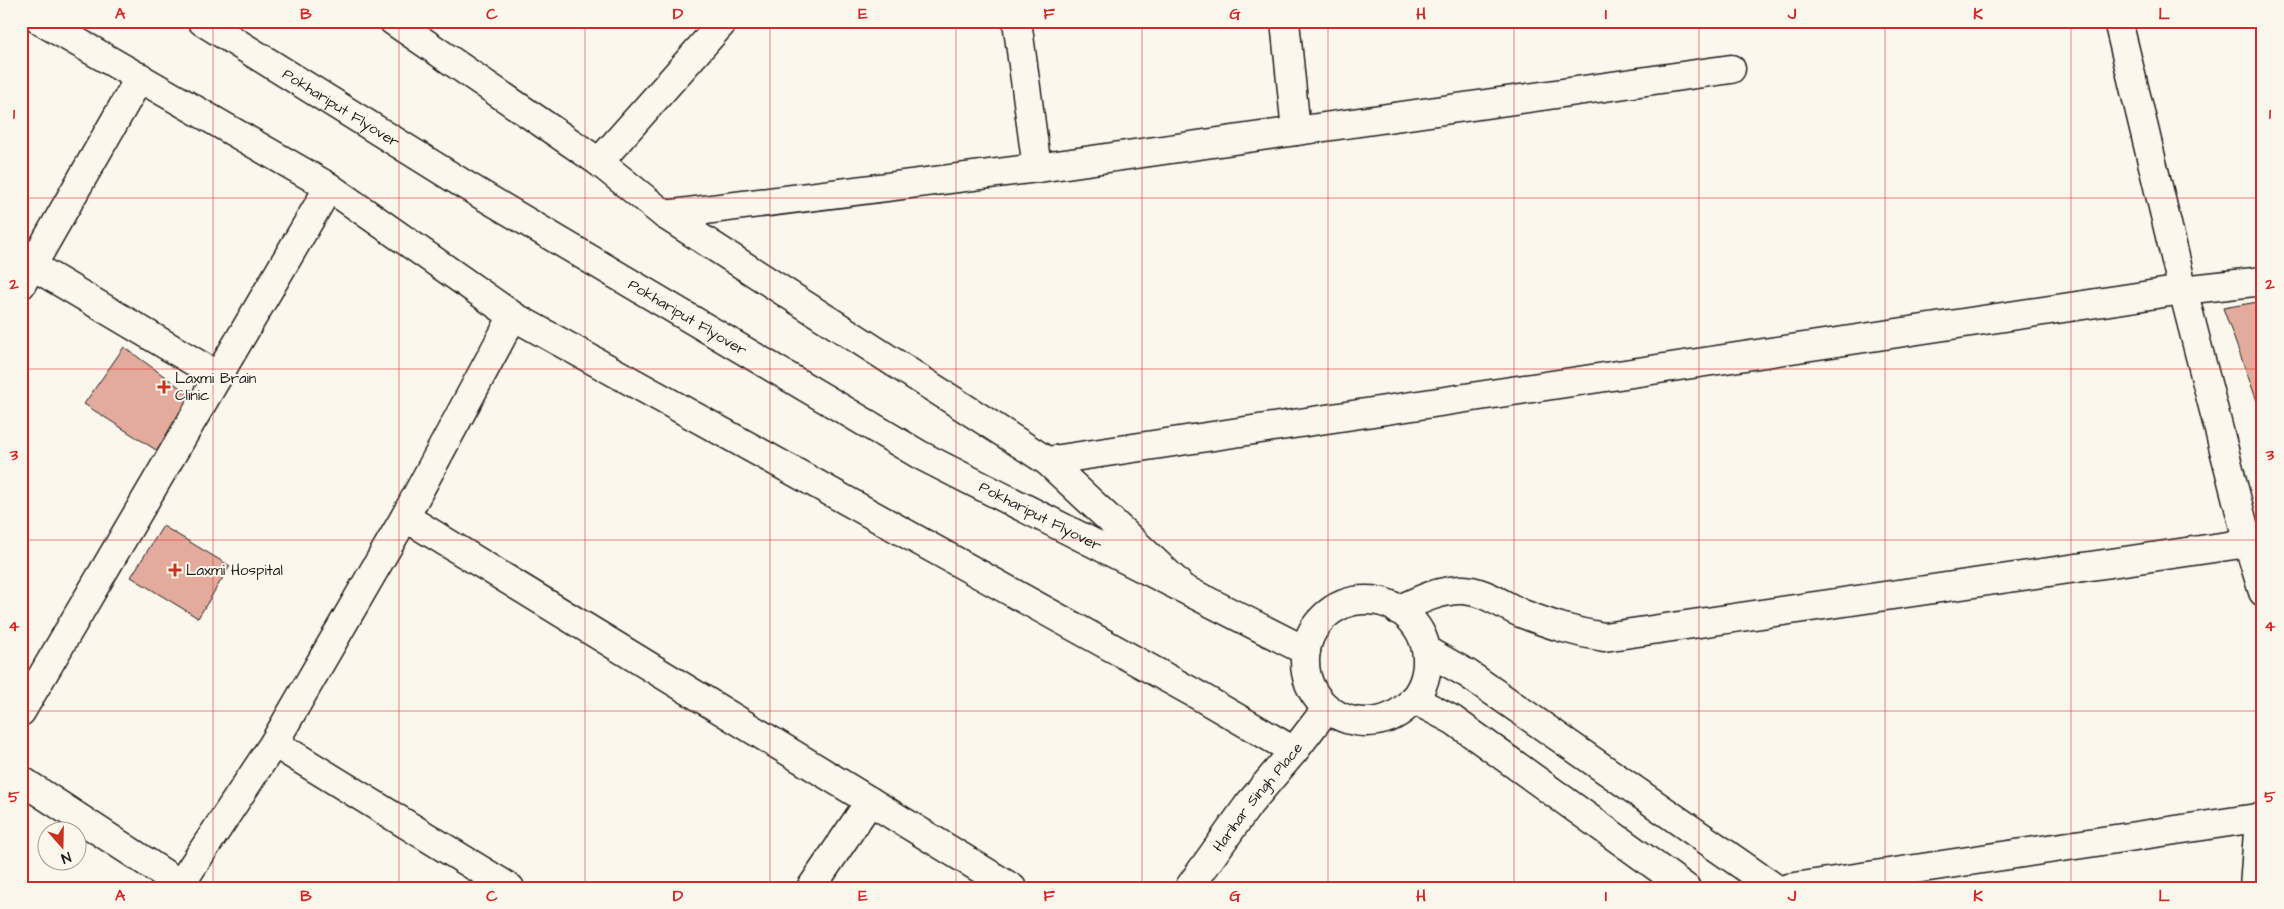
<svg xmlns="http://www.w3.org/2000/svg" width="2284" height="909" font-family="'Architects Daughter',sans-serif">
	<rect width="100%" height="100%" fill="#fbf7ec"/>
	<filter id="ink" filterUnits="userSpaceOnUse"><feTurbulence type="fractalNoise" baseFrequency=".02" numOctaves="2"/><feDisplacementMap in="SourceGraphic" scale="10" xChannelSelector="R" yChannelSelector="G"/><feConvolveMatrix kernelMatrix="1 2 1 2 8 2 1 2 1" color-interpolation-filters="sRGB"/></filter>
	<g filter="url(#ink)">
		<g fill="#e4ab9d" stroke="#1c1c1c">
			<polygon points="2263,301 2263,400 2257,401 2223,308"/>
			<polygon points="124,347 197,400 164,455 84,404"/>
			<polygon points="163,526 230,566 198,618 131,577"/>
		</g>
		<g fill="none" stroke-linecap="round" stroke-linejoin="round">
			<defs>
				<g id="minor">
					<polyline points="41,21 329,187 513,316 1194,693 1294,751"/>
					<polyline points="393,21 599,162 665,215 1047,461"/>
					<polyline points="1017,21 1037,168"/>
					<polyline points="1285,21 1296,131"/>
					<polyline points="2118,21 2183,290 2263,281"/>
					<polyline points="599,162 724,21"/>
					<polyline points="665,215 1037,168 1731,69"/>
					<polyline points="33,266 218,376"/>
					<polyline points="21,285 140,77"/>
					<polyline points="405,517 1012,888"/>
					<polyline points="1177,582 1047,461 2183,290 2248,543 2263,592"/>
					<path d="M1398 610C1417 601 1441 589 1463 590 1485 591 1504 606 1523 614 1552 625 1573 632 1604 637L2248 543"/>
					<polyline points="21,712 329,187"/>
					<polyline points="274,743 510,888"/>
					<polyline points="21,780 180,884"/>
					<polyline points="178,888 274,743 405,517 513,316"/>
					<polyline points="811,888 870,801"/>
					<polyline points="1788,888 2263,817"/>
					<polyline points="2254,888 2259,817"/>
				</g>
				<g id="tertiary">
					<path id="s1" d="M1189 888 1249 804 1294 751 1327 708"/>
				</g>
				<g id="secondary">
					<path id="s2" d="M202 21 465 185 920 455 1306 651"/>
					<circle cx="1366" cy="661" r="61"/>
					<polyline points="1427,651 1468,674 1775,888"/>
					<polyline points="1413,699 1453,720 1686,888"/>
				</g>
			</defs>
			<use href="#minor" stroke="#1c1c1c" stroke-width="31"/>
			<use href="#tertiary" stroke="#1c1c1c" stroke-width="31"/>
			<use href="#secondary" stroke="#1c1c1c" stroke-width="31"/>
			<use href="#minor" stroke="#fbf7ec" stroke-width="28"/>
			<use href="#tertiary" stroke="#fbf7ec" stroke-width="28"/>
			<use href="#secondary" stroke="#fbf7ec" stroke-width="28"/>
		</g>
	</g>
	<path fill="none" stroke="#d62828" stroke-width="1" stroke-opacity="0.55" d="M213 21V888M399 21V888M585 21V888M770 21V888M956 21V888M1142 21V888M1328 21V888M1514 21V888M1699 21V888M1885 21V888M2071 21V888M21 198H2263M21 369H2263M21 540H2263M21 711H2263"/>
	<g fill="#c8321e" stroke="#fbf7ec" stroke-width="2">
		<path d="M161.5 379.5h5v5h5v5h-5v5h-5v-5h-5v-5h5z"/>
		<path d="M172.5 562.5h5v5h5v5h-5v5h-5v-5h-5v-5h5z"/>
	</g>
	<g text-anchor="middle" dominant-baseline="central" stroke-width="4" stroke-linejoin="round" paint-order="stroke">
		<g font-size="15" fill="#1c1c1c" stroke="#fbf7ec">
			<text stroke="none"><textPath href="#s2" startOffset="164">Pokhariput Flyover</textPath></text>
			<text stroke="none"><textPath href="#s2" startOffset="569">Pokhariput Flyover</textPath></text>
			<text stroke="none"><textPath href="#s2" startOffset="974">Pokhariput Flyover</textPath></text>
			<text stroke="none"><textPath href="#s1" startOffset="114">Harihar Singh Place</textPath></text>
		</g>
		<g font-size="15" fill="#1c1c1c" stroke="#fbf7ec" text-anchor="start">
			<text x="175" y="378">Laxmi Brain<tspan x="175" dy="17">Clinic</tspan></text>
			<text x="186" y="570">Laxmi Hospital</text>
		</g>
	</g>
	<rect width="2284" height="909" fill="none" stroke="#fbf7ec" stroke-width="55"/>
	<g transform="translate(62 846) rotate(160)"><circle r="24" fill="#fbf7ec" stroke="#a29f99"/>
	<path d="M0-4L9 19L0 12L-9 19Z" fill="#c8321e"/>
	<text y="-8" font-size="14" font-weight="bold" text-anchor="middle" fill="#1c1c1c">N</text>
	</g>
	<rect x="28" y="28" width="2228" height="854" fill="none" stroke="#d62828" stroke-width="2"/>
	<g font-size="16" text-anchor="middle" font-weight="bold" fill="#d62828">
		<text x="120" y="19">A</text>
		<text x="306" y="19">B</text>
		<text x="492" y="19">C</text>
		<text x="678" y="19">D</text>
		<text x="863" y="19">E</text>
		<text x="1049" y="19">F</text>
		<text x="1235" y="19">G</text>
		<text x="1421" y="19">H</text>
		<text x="1606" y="19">I</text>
		<text x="1792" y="19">J</text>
		<text x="1978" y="19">K</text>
		<text x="2164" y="19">L</text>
		<text x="14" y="119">1</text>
		<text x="2270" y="119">1</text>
		<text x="14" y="289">2</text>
		<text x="2270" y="289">2</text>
		<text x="14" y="460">3</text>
		<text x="2270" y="460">3</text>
		<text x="14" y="631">4</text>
		<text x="2270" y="631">4</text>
		<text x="14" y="802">5</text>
		<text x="2270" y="802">5</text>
		<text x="120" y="901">A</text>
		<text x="306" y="901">B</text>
		<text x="492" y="901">C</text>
		<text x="678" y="901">D</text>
		<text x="863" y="901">E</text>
		<text x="1049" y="901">F</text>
		<text x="1235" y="901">G</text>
		<text x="1421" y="901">H</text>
		<text x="1606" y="901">I</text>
		<text x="1792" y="901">J</text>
		<text x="1978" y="901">K</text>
		<text x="2164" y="901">L</text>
	</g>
</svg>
